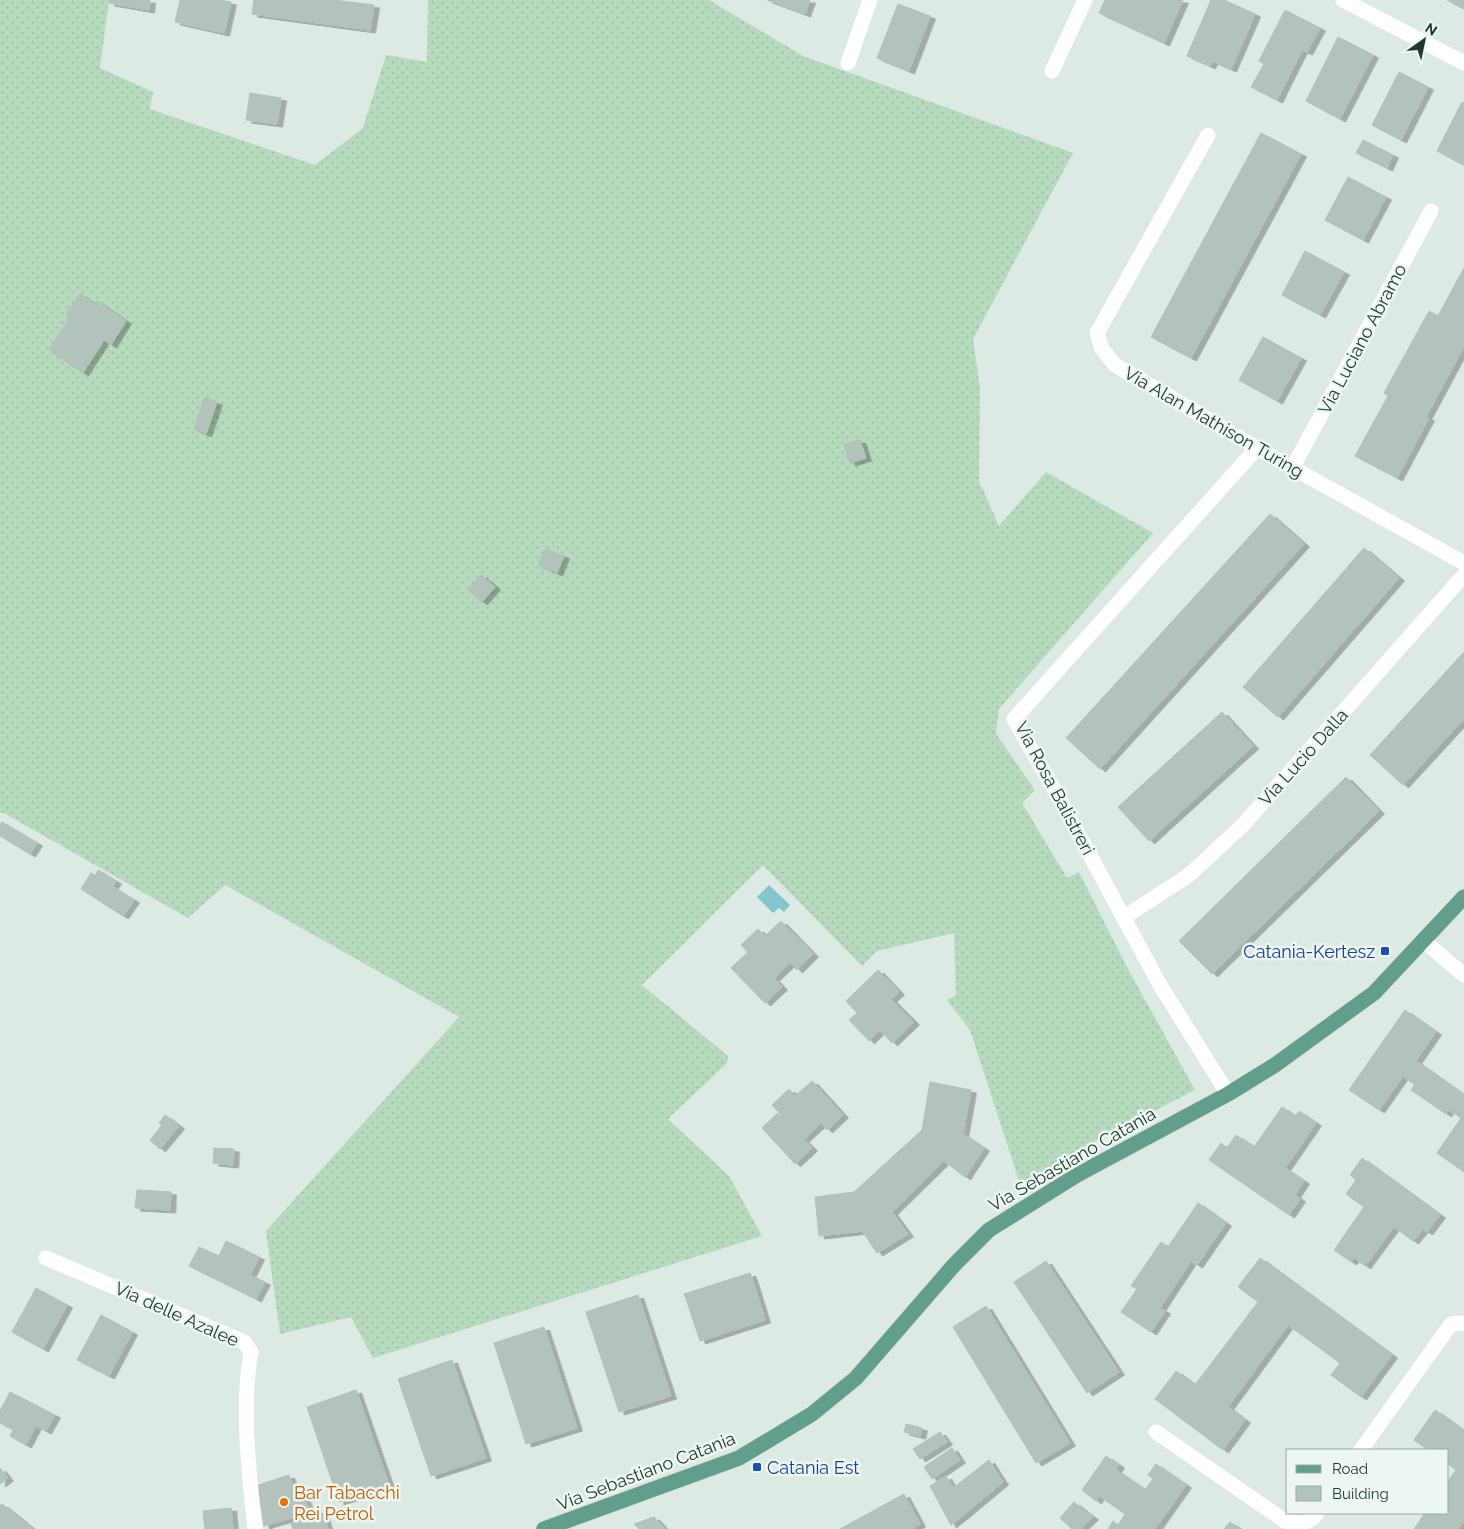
<svg xmlns="http://www.w3.org/2000/svg" width="1464" height="1529" font-family="Raleway,sans-serif">
	<defs>
		<pattern id="grass-dots" width="8" height="8" patternUnits="userSpaceOnUse" patternTransform="scale(1.25)"><rect width="8" height="8" fill="#b6dabe"/><path d="M2 2h.1M6 6h.1" fill="none" stroke="#9cbca4" stroke-width="1.8" stroke-linecap="round"/></pattern>
		<filter id="shadow"><feDropShadow dx="5.5" dy="3" stdDeviation="0" flood-color="#0004"/></filter>
	</defs>
	<rect width="100%" height="100%" fill="#dde9e3"/>
	<polygon fill="url(#grass-dots)" points="0,0 109,0 100,68 153,92 150,109 315,165 363,128 386,55 427,62 428,0 709,0 803,56 1073,153 973,339 980,388 979,481 999,526 1046,472 1153,533 999,709 996,734 1035,790 1022,803 1067,878 1079,872 1129,971 1195,1090 1071,1154 1021,1187 970,1030 947,1000 956,995 954,933 877,951 862,966 763,865 642,985 728,1056 727,1063 668,1119 729,1176 762,1236 373,1358 351,1317 280,1334 266,1231 459,1017 225,885 188,918 4,813 0,813"/>
	<polygon fill="#85c5ce" points="769,885 790,905 784,912 779,908 773,913 757,897"/>
	<g fill="#b3c3bc" stroke="#b0c2ba" filter="url(#shadow)">
		<polygon points="109,0 150,0 149,10 109,3"/>
		<polygon points="180,0 220,0 231,2 224,33 175,22"/>
		<polygon points="254,0 334,0 374,5 370,30 252,14"/>
		<polygon points="767,0 810,0 805,14"/>
		<polygon points="1105,0 1183,0 1164,43 1099,13"/>
		<polygon points="1211,0 1224,0 1255,14 1231,69 1212,61 1210,66 1187,56"/>
		<polygon points="1447,0 1464,0 1464,9"/>
		<polygon points="898,4 930,16 909,71 877,58"/>
		<polygon points="1285,10 1320,28 1307,52 1302,50 1277,100 1251,87 1264,64 1259,61"/>
		<polygon points="1338,37 1373,55 1340,119 1306,101"/>
		<polygon points="1399,72 1428,87 1401,140 1372,125"/>
		<polygon points="250,93 281,98 277,124 246,120"/>
		<polygon points="1462,102 1464,103 1464,165 1437,151"/>
		<polygon points="1261,133 1301,154 1191,358 1151,337"/>
		<polygon points="1363,140 1393,155 1387,168 1356,153"/>
		<polygon points="1348,177 1386,197 1363,240 1325,220"/>
		<polygon points="1305,251 1344,272 1320,315 1282,295"/>
		<polygon points="1464,268 1464,346 1426,417 1429,418 1397,478 1355,456 1388,396 1384,393 1429,311 1438,316"/>
		<polygon points="80,294 95,304 97,301 126,321 111,345 104,340 83,373 49,350 70,317 66,315"/>
		<polygon points="1263,337 1301,358 1277,401 1239,380"/>
		<polygon points="204,398 217,402 206,434 194,429"/>
		<polygon points="860,440 866,458 850,463 844,444"/>
		<polygon points="1270,514 1304,544 1100,769 1066,738"/>
		<polygon points="1364,548 1399,578 1278,717 1243,687"/>
		<polygon points="545,549 564,556 557,573 538,565"/>
		<polygon points="481,575 495,587 482,602 468,590"/>
		<polygon points="1464,652 1464,719 1403,785 1370,755"/>
		<polygon points="1222,712 1253,746 1149,841 1118,807"/>
		<polygon points="1346,777 1379,811 1212,974 1179,941"/>
		<polygon points="2,822 37,843 30,854 0,836 0,825"/>
		<polygon points="98,870 116,881 112,887 95,876"/>
		<polygon points="91,873 134,900 123,916 81,889"/>
		<polygon points="781,921 813,954 797,970 765,936"/>
		<polygon points="758,929 790,963 773,979 741,945"/>
		<polygon points="748,952 782,987 765,1003 731,968"/>
		<polygon points="878,970 899,992 891,999 914,1022 892,1043 880,1030 869,1041 849,1020 857,1013 846,1001"/>
		<polygon points="1405,1010 1436,1032 1416,1061 1426,1068 1415,1085 1403,1076 1379,1110 1349,1090"/>
		<polygon points="1426,1068 1461,1093 1446,1114 1411,1090"/>
		<polygon points="812,1081 843,1115 827,1130 795,1096"/>
		<polygon points="930,1082 971,1090 963,1134 984,1148 965,1177 944,1161 892,1212 908,1234 877,1253 862,1231 819,1236 815,1197 854,1192 922,1130"/>
		<polygon points="789,1089 821,1123 804,1139 772,1105"/>
		<polygon points="1461,1093 1464,1095 1464,1172 1437,1153 1461,1118 1449,1110"/>
		<polygon points="1282,1107 1295,1116 1299,1111 1316,1123 1285,1168 1304,1181 1295,1195 1300,1199 1289,1215 1209,1160 1221,1143 1227,1148 1236,1135 1254,1147"/>
		<polygon points="778,1113 812,1148 795,1164 762,1128"/>
		<polygon points="165,1115 179,1126 160,1149 150,1140 162,1125 159,1123"/>
		<polygon points="214,1148 234,1149 233,1165 213,1163"/>
		<polygon points="1362,1158 1440,1215 1427,1232 1423,1229 1413,1241 1394,1227 1365,1266 1355,1258 1351,1262 1334,1250 1364,1207 1346,1194 1356,1180 1350,1175"/>
		<polygon points="137,1190 171,1192 170,1210 135,1208"/>
		<polygon points="1198,1203 1226,1223 1197,1265 1191,1261 1160,1308 1165,1311 1151,1332 1121,1312 1137,1289 1131,1286 1161,1242 1168,1247"/>
		<polygon points="226,1241 239,1247 222,1282 189,1266 199,1247 219,1256"/>
		<polygon points="239,1247 259,1257 250,1275 265,1282 256,1299 222,1282"/>
		<polygon points="1260,1258 1392,1355 1361,1397 1331,1375 1340,1363 1288,1325 1228,1407 1245,1420 1223,1450 1155,1399 1176,1371 1195,1385 1258,1302 1238,1287"/>
		<polygon points="1046,1261 1119,1372 1087,1393 1014,1282"/>
		<polygon points="750,1273 753,1281 687,1302 684,1294"/>
		<polygon points="753,1281 765,1320 700,1341 687,1302"/>
		<polygon points="36,1288 67,1305 43,1349 12,1332"/>
		<polygon points="638,1295 671,1396 619,1412 586,1312"/>
		<polygon points="986,1306 1070,1443 1036,1463 953,1327"/>
		<polygon points="101,1315 132,1332 109,1376 77,1360"/>
		<polygon points="544,1327 577,1428 526,1444 494,1343"/>
		<polygon points="452,1360 486,1458 431,1476 398,1379"/>
		<polygon points="356,1390 389,1485 339,1502 307,1407"/>
		<polygon points="10,1392 55,1415 46,1431 36,1426 26,1445 10,1436 13,1430 0,1423 0,1411"/>
		<polygon points="1435,1410 1464,1431 1464,1521 1458,1529 1414,1529 1425,1513 1448,1513 1448,1481 1456,1470 1448,1464 1448,1450 1428,1450 1414,1440"/>
		<polygon points="906,1424 922,1428 920,1436 904,1432"/>
		<polygon points="940,1432 947,1442 920,1459 913,1449"/>
		<polygon points="952,1448 960,1460 932,1479 924,1467"/>
		<polygon points="1106,1456 1119,1465 1116,1470 1145,1490 1153,1479 1148,1475 1156,1464 1186,1485 1155,1529 1108,1529 1113,1521 1118,1525 1125,1514 1099,1496 1096,1501 1082,1490"/>
		<polygon points="989,1460 1003,1482 967,1512 953,1488"/>
		<polygon points="0,1468 8,1478 0,1484"/>
		<polygon points="289,1475 295,1493 302,1491 310,1512 264,1526 258,1485"/>
		<polygon points="946,1476 967,1512 951,1525 930,1486"/>
		<polygon points="904,1494 920,1524 911,1529 840,1529"/>
		<polygon points="1074,1502 1093,1517 1080,1529 1072,1529 1060,1518"/>
		<polygon points="2,1504 33,1529 0,1529 0,1506"/>
		<polygon points="231,1508 233,1529 205,1529 203,1511"/>
		<polygon points="323,1513 328,1529 293,1529 291,1523"/>
		<polygon points="654,1517 665,1529 639,1529 634,1524"/>
		<polygon points="1230,1522 1240,1529 1224,1529"/>
	</g>
	<g fill="none" stroke-linecap="round" stroke-linejoin="round">
		<defs>
			<polyline id="major" points="544,1529 739,1458 812,1414 856,1378 954,1265 989,1230 1077,1175 1228,1094 1275,1065 1374,993 1464,897"/>
		</defs>
		<use href="#major" stroke="#bcc3c1" stroke-width="16"/>
		<g stroke="#fff" stroke-width="15">
			<polyline points="1343,0 1464,63"/>
			<polyline points="848,63 870,0"/>
			<polyline points="1052,71 1085,0"/>
			<polyline points="1208,135 1097,333 1102,349 1115,365 1257,448 1464,563"/>
			<polyline points="1293,467 1431,211"/>
			<polyline points="1123,918 1189,875 1243,825 1464,575"/>
			<polyline points="1424,941 1464,975"/>
			<polyline points="1228,1094 1160,985 1065,809 1014,719 1257,448"/>
			<path d="M46 1258 244 1342 251 1352C241 1408 249 1472 255 1529"/>
			<path d="M1156 1432 1285 1521C1299 1523 1308 1526 1317 1513"/>
			<polyline points="1361,1450 1451,1324 1464,1323"/>
		</g>
		<use href="#major" stroke="#629e8c" stroke-width="15"/>
	</g>
	<g fill="#1a4fb4" stroke="#edf6f1" stroke-width="2">
		<rect x="1380" y="946" width="10" height="10" rx="2.5"/>
		<rect x="752" y="1462" width="10" height="10" rx="2.5"/>
	</g>
	<circle fill="#e8710a" stroke="#edf6f1" stroke-width="2" cx="284" cy="1502" r="5"/>
	<g text-anchor="middle" dominant-baseline="central" stroke-width="5" stroke-linejoin="round" paint-order="stroke">
		<g font-size="18" fill="#1f3830" stroke="#edf6f1">
			<text transform="translate(1362 339) rotate(-62)">Via Luciano Abramo</text>
			<text transform="translate(1214 422) rotate(30)">Via Alan Mathison Turing</text>
			<text transform="translate(1303 757) rotate(-48)">Via Lucio Dalla</text>
			<text transform="translate(1055 788) rotate(62)">Via Rosa Balistreri</text>
			<text transform="translate(1072 1159) rotate(-30)">Via Sebastiano Catania</text>
			<text transform="translate(177 1314) rotate(24)">Via delle Azalee</text>
			<text transform="translate(646 1471) rotate(-21)">Via Sebastiano Catania</text>
		</g>
		<g font-size="18" fill="#164399" stroke="#edf6f1" text-anchor="end">
			<text x="1375" y="951">Catania-Kertesz</text>
			<text x="767" y="1467" text-anchor="start">Catania Est</text>
		</g>
		<g font-size="18" fill="#c56008" stroke="#edf6f1" text-anchor="start">
			<text x="294" y="1492">Bar Tabacchi<tspan x="294" dy="21">Rei Petrol</tspan></text>
		</g>
	</g>
	<rect x="1286" y="1449" width="162" height="65" fill="#edf6f1" stroke="#9baaa4"/>
	<rect x="1296" y="1465" width="25" height="8" fill="#629e8c" stroke="#9baaa4"/>
	<text x="1332" y="1474" font-size="15" fill="#1f3830">Road</text>
	<rect x="1296" y="1486" width="25" height="15" fill="#b3c3bc" stroke="#9baaa4"/>
	<text x="1332" y="1499" font-size="15" fill="#1f3830">Building</text>
	<g transform="translate(1424 40) rotate(33)" stroke="#edf6f1" stroke-width="4" paint-order="stroke">
	<path d="M0-4L9 19L0 12L-9 19Z" fill="#1f3830"/>
	<text y="-8" font-size="14" font-weight="bold" text-anchor="middle" fill="#1f3830">N</text>
	</g>
</svg>
